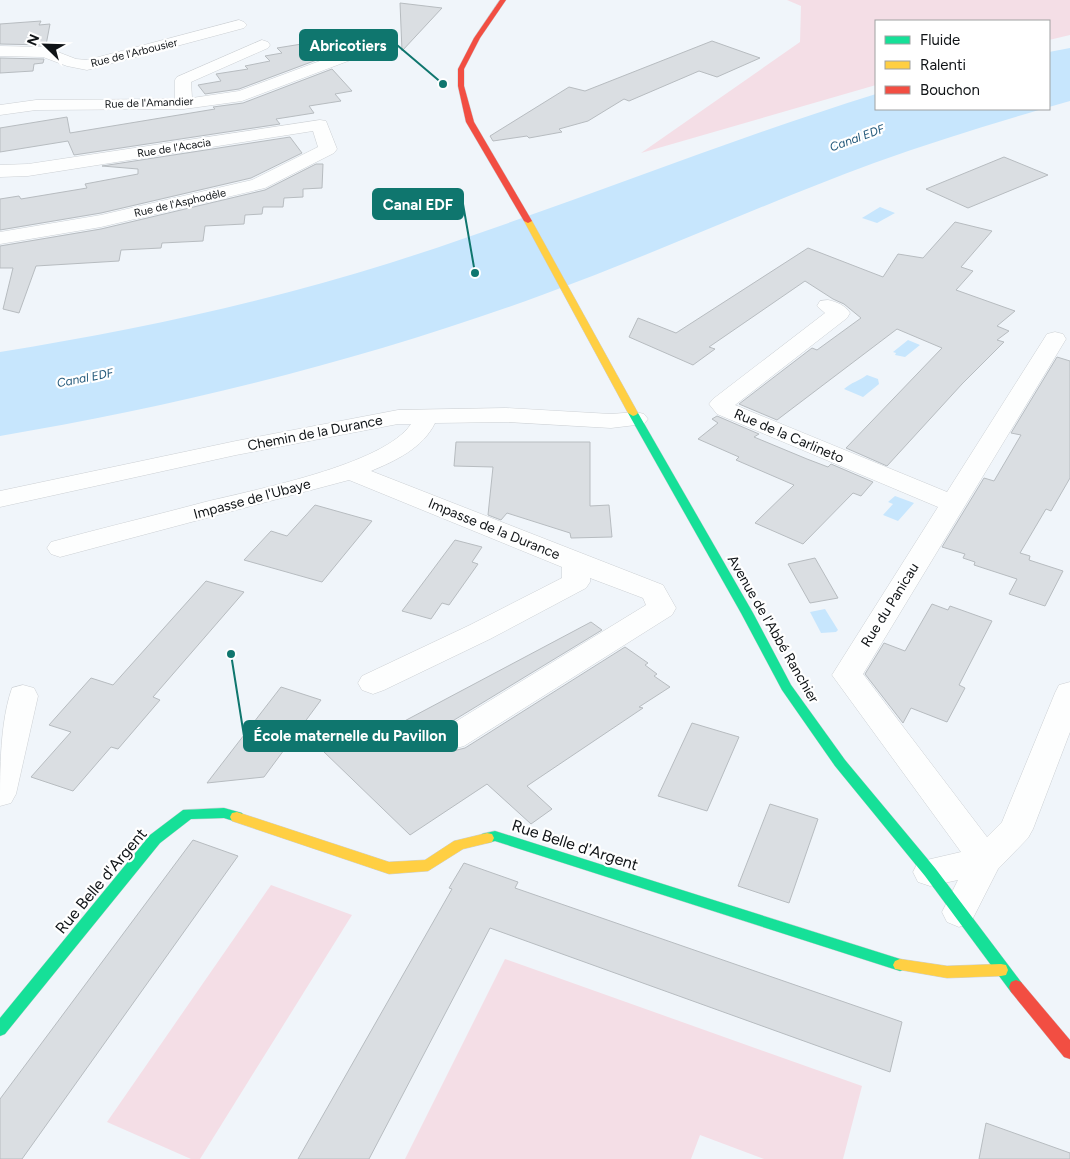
<svg xmlns="http://www.w3.org/2000/svg" width="1070" height="1159" font-family="Figtree,sans-serif">
	<rect width="100%" height="100%" fill="#f0f5fa"/>
	<g fill="#f4dee6">
		<polygon points="787,0 1070,0 1070,35 1049,40 1049,21 876,21 876,85 641,153 800,42 801,6"/>
		<polygon points="271,885 352,915 200,1159 191,1159 107,1122"/>
		<polygon points="505,959 862,1086 843,1159 764,1159 700,1135 691,1159 405,1159"/>
	</g>
	<g fill="#c7e6fd">
		<polygon points="1070,48 1070,101 1049,107 1049,52"/>
		<path d="M876 94V109H1042C985 126 929 143 874 163 763 204 654 254 542 295 367 359 184 405 0 436V352C131 331 263 303 390 263 553 211 712 145 876 94Z"/>
		<polygon points="880,207 895,213 877,223 862,218"/>
		<polygon points="908,340 920,345 905,357 895,355 896,353 893,352"/>
		<path d="M867 375 878 379 879 384 863 397 844 389C852 382 859 381 867 375Z"/>
		<polygon points="895,496 914,503 898,521 883,515 893,504 888,502"/>
		<polygon points="825,609 838,630 836,632 821,633 810,612"/>
	</g>
	<g fill="#dadee2" stroke="#b7bcc0">
		<polygon points="400,3 442,8 402,51"/>
		<polygon points="41,21 39,25 50,24 46,45 0,44 0,24"/>
		<polygon points="712,41 760,58 717,77 699,71 629,101 624,99 588,121 559,129 562,132 529,138 527,136 493,141 490,136 569,87 585,91"/>
		<polygon points="308,43 322,58 239,89 205,94 198,85 221,81 216,74 248,69 245,66 270,61 265,56 282,53 277,48"/>
		<polygon points="0,58 43,59 44,59 43,63 34,64 33,71 0,73"/>
		<polygon points="332,69 352,91 335,94 341,101 309,106 314,113 276,119 280,124 74,155 68,141 0,152 0,128 67,117 70,133 215,109 213,107 243,103"/>
		<polygon points="290,137 302,153 251,178 101,213 0,230 0,199 19,196 21,199 87,188 85,184 138,174 138,169 102,166"/>
		<polygon points="1004,157 1048,175 968,208 926,189"/>
		<polygon points="316,164 323,164 322,188 303,189 303,197 284,198 283,207 263,207 262,214 245,215 244,224 205,226 203,241 162,243 161,248 121,250 119,261 36,266 19,313 3,309 13,268 0,268 0,246 101,229 265,190"/>
		<polygon points="955,222 992,231 961,267 973,271 956,290 1015,311 997,326 1009,331 997,340 1004,342 962,384 887,466 846,448 942,348 897,329 777,420 739,404 812,348 817,350 861,318 844,304 833,299 805,281 709,347 715,349 693,365 629,337 638,318 676,333 808,248 883,277 898,254 923,258"/>
		<polygon points="1057,357 1070,361 1070,478 1051,511 1046,509 1020,553 1030,556 1029,560 1063,571 1045,606 1009,594 1017,579 974,565 975,562 963,558 965,554 942,547 984,478 994,481 1021,435 1011,433"/>
		<polygon points="717,416 759,434 754,437 807,459 828,467 831,464 873,482 861,496 853,493 803,544 755,523 794,485 736,460 739,457 698,439 718,423 712,419"/>
		<polygon points="456,442 590,442 590,506 609,505 612,537 571,538 570,533 507,513 501,520 488,515 493,467 454,466"/>
		<polygon points="315,505 372,521 322,582 244,560 271,531 287,536"/>
		<polygon points="455,540 482,547 472,562 478,564 449,605 442,603 431,619 402,611"/>
		<polygon points="815,558 838,598 810,603 788,564"/>
		<polygon points="206,581 244,592 153,697 160,700 118,749 111,747 73,791 31,777 71,732 49,725 91,678 113,685"/>
		<polygon points="932,604 948,610 950,606 992,621 959,685 965,688 947,722 911,708 903,723 865,674 884,643 905,651"/>
		<polygon points="591,622 602,630 441,728 435,737 442,748 453,751 465,748 625,647 648,663 645,665 657,674 654,676 670,687 639,707 643,708 527,786 552,809 531,824 487,784 410,835 322,750 353,747 380,734"/>
		<polygon points="281,687 321,700 264,777 207,783"/>
		<polygon points="692,723 739,737 707,811 658,796"/>
		<polygon points="770,804 818,819 789,903 738,886"/>
		<polygon points="193,840 238,856 22,1159 0,1159 0,1099"/>
		<polygon points="464,863 518,882 515,888 902,1022 890,1072 490,928 369,1159 298,1159 452,889 449,888"/>
		<polygon points="986,1123 1070,1153 1070,1159 979,1159"/>
	</g>
	<g fill="none" stroke-linecap="round" stroke-linejoin="round">
		<defs>
			<g id="street">
				<polygon points="239,20 244,22 247,25 244,28 87,70 67,66 43,57 0,56 0,46 45,47 76,59 87,60"/>
				<polygon points="262,40 268,42 270,45 268,48 191,82 192,98 239,91 344,52 356,52 358,55 356,58 242,101 184,109 36,110 0,115 0,105 36,100 175,99 175,80 177,77"/>
				<polygon points="320,120 326,121 337,149 334,153 265,188 101,227 0,244 0,232 101,215 252,180 318,147 313,131 28,176 0,177 0,165 28,164"/>
				<path d="M828 300C837 302 845 305 850 313L847 318 735 405 947 492 1047 334 1055 332 1063 334 1066 339 863 674 987 837 1002 822 1055 693 1059 685 1070 682V732L1033 829 1028 838 998 869 971 922 959 927 947 922 942 912 958 880 930 886 918 882 913 872 918 862 961 852 832 675 938 507 717 414 709 404 713 399 825 313 817 306 820 301Z"/>
				<path d="M506 408 611 414 636 412 644 414 648 419 644 424 611 428 506 422 435 423C423 448 395 461 371 471L663 585 676 608 672 615 464 746 453 749 442 746 437 738 442 730 646 605 643 598 590 578V582L586 588 490 639 384 690 373 694 362 690 358 683 362 676 470 625 562 578V567L349 480 60 557 51 554 47 548 51 542C102 528 153 516 205 502 253 490 384 465 411 424H398L236 455 0 507V491L236 441 398 410Z"/>
				<path d="M23 685 34 688 38 696 16 794 11 803 0 806C0 769 0 722 12 688Z"/>
			</g>
			<g id="fast">
				<polygon points="633,410 638,413 753,613 791,685 845,760 935,868 1021,982 1023,987 1021,992 1016,994 1011,992 925,876 835,766 782,690 741,613 628,413"/>
				<polygon points="224,808 242,813 244,817 242,821 237,822 224,818 191,819 160,843 5,1034 0,1036 0,1018 150,835 183,810"/>
				<polygon points="495,831 900,959 905,961 907,965 905,969 900,971 495,841 487,843 482,842 480,838 482,834"/>
			</g>
			<g id="slow">
				<polygon points="525,219 532,221 638,413 636,415 633,416 628,413 524,221"/>
				<polygon points="237,812 389,862 425,860 454,841 487,833 492,834 494,838 492,842 463,849 428,871 389,874 232,821 230,817 232,813"/>
				<polygon points="900,959 947,966 1001,964 1006,965 1008,970 1006,975 1001,976 947,978 895,969 893,965 895,961"/>
			</g>
			<g id="jam">
				<polygon points="500,0 506,0 480,38 464,69 464,86 474,122 532,221 528,223 524,221 466,122 458,86 458,69 474,38"/>
				<polygon points="1016,980 1021,982 1070,1040 1070,1059 1064,1057 1011,992 1009,987 1011,982"/>
			</g>
		</defs>
		<use href="#street" stroke="#ccd0d4" stroke-width="1"/>
		<use href="#fast" stroke="#ccd0d4" stroke-width="1"/>
		<use href="#slow" stroke="#ccd0d4" stroke-width="1"/>
		<use href="#jam" stroke="#ccd0d4" stroke-width="1"/>
		<use href="#street" fill="#fdfefe" fill-rule="evenodd"/>
		<use href="#fast" fill="#16e098" fill-rule="evenodd"/>
		<use href="#slow" fill="#ffcf43" fill-rule="evenodd"/>
		<use href="#jam" fill="#f24e42" fill-rule="evenodd"/>
	</g>
	<g text-anchor="middle" dominant-baseline="central" stroke-width="4.5" stroke-linejoin="round" paint-order="stroke">
		<g font-size="11" fill="#101417" stroke="#fff">
			<text transform="translate(134 53) rotate(-14)">Rue de l'Arbousier</text>
			<text transform="translate(149 103) rotate(-2)">Rue de l'Amandier</text>
			<text transform="translate(174 148) rotate(-9)">Rue de l'Acacia</text>
			<text transform="translate(180 203) rotate(-13)">Rue de l'Asphodèle</text>
		</g>
		<g font-size="12" font-style="italic" fill="#22587a" stroke="#fff">
			<text transform="translate(857 138) rotate(-20)">Canal EDF</text>
			<text transform="translate(85 378) rotate(-11)">Canal EDF</text>
		</g>
		<g font-size="14" fill="#101417" stroke="#fff">
			<text transform="translate(315 433) rotate(-11)">Chemin de la Durance</text>
			<text transform="translate(789 436) rotate(23)">Rue de la Carlineto</text>
			<text transform="translate(252 499) rotate(-15)">Impasse de l'Ubaye</text>
			<text transform="translate(494 529) rotate(22)">Impasse de la Durance</text>
			<text transform="translate(890 605) rotate(-58)">Rue du Panicau</text>
			<text transform="translate(773 629) rotate(60)">Avenue de l'Abbé Ranchier</text>
		</g>
		<g font-size="16" fill="#101417" stroke="#fff">
			<text transform="translate(575 845) rotate(18)">Rue Belle d'Argent</text>
			<text transform="translate(101 881) rotate(-50)">Rue Belle d'Argent</text>
		</g>
	</g>
	<path fill="none" stroke="#0f766e" stroke-width="2" d="M443 84L397 45M475 273L463 204M231 654L244 736"/>
	<g fill="#0f766e" stroke="#fff" stroke-width="2">
		<circle cx="443" cy="84" r="5"/>
		<circle cx="475" cy="273" r="5"/>
		<circle cx="231" cy="654" r="5"/>
	</g>
	<g fill="#0f766e" stroke="#0f766e" stroke-width="2">
		<rect x="300" y="30" width="97" height="30" rx="5"/>
		<rect x="373" y="189" width="90" height="30" rx="5"/>
		<rect x="244" y="721" width="213" height="30" rx="5"/>
	</g>
	<g font-size="15" text-anchor="middle" font-weight="bold" fill="#fff">
		<text x="348" y="51">Abricotiers</text>
		<text x="418" y="210">Canal EDF</text>
		<text x="350" y="741">École maternelle du Pavillon</text>
	</g>
	<rect x="875" y="20" width="175" height="90" fill="#ffffff" stroke="#9fa1a2"/>
	<rect x="885" y="36" width="25" height="8" fill="#16e098" stroke="#9fa1a2"/>
	<text x="920" y="45" font-size="15" fill="#101417">Fluide</text>
	<rect x="885" y="61" width="25" height="8" fill="#ffcf43" stroke="#9fa1a2"/>
	<text x="920" y="70" font-size="15" fill="#101417">Ralenti</text>
	<rect x="885" y="86" width="25" height="8" fill="#f24e42" stroke="#9fa1a2"/>
	<text x="920" y="95" font-size="15" fill="#101417">Bouchon</text>
	<g transform="translate(45 45) rotate(293)" stroke="#ffffff" stroke-width="4" paint-order="stroke">
	<path d="M0-4L9 19L0 12L-9 19Z" fill="#101417"/>
	<text y="-8" font-size="14" font-weight="bold" text-anchor="middle" fill="#101417">N</text>
	</g>
</svg>
